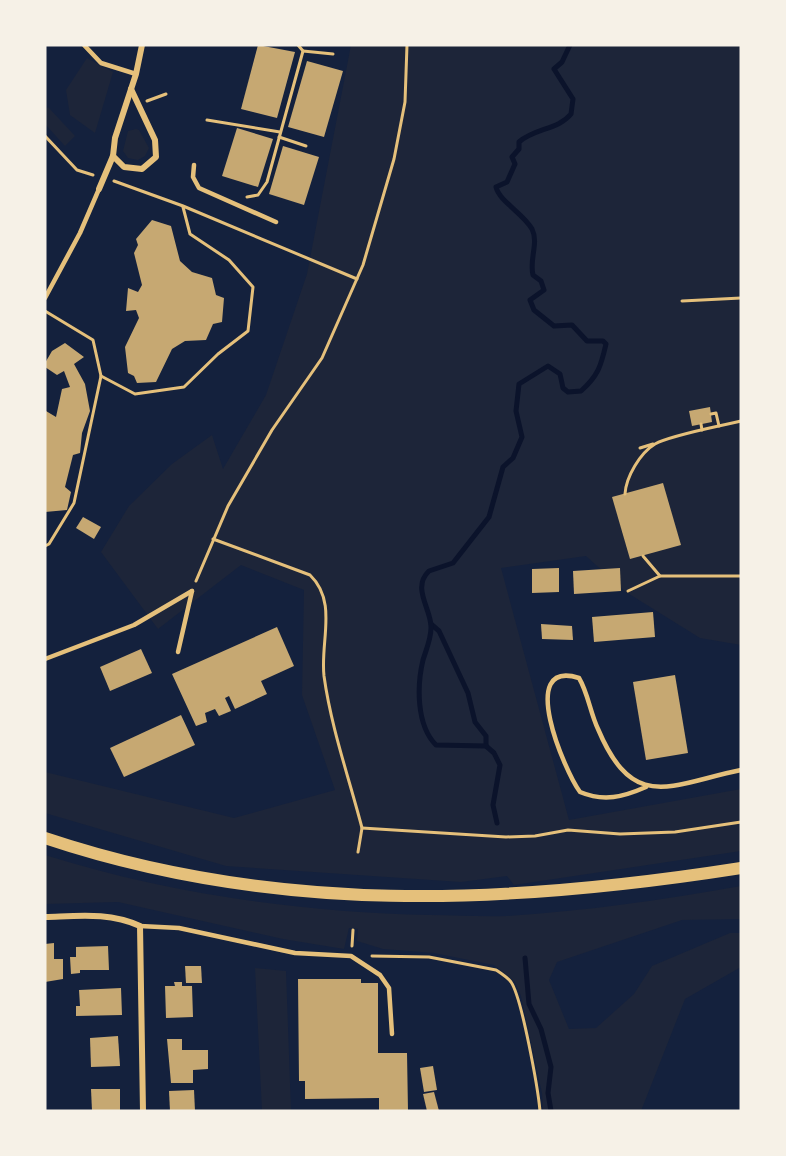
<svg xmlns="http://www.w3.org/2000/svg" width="786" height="1156" font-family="Overpass,sans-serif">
	<rect width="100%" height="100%" fill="#14213d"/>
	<g fill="#1d2539">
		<polygon points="351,45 741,45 741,645 700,638 626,592 586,556 501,568 569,820 741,789 741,851 514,885 507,876 461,882 226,866 45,813 45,772 234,818 335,790 302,695 304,590 241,565 158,629 101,552 129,506 172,464 212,435 223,469 266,395 307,274"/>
		<polygon points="87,58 113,72 95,133 70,115 66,90"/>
		<polygon points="48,107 75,136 65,146 45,124 45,110"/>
		<polygon points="136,129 139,130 149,148 145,156 138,160 128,158 123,151 128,131"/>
		<path d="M45 855C170 894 299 912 430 915 455 915 481 917 507 916 585 911 664 900 741 886V919L682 920 557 962 549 980 569 1029 596 1028 634 994 652 966 730 933H741V967L685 999 641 1111H543L542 1093 521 996 515 982 494 965 434 953 383 949 357 941 358 929 349 928 344 949 283 939 118 902 45 904Z"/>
		<polygon points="255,968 286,971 291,1111 262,1111"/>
	</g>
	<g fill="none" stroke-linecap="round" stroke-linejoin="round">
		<g stroke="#0b132b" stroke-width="5">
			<polyline points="431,624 439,631 468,693 475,722 486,736 486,746"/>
			<path d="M497 823 493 805 500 765 494 753 486 746 436 745C416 725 417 685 423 660 426 650 431 639 431 628 432 610 411 588 429 571L453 563 489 517 503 467 513 458 522 437 516 411 519 384 548 366 560 374 563 388 568 392 581 391C598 376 601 366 606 344L603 341H587L572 325 554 326 534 310 530 300 544 290 541 281 533 275C529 259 539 243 532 229 524 214 499 201 496 187L507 182 515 164 512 157 519 149V142C535 128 558 130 571 114L573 99 554 69 562 62 570 45"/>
			<polyline points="525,958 529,1004 541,1029 551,1067 548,1093 551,1111"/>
		</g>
	</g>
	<g fill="#c6a872">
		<polygon points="258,45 295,52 277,118 241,109"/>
		<polygon points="307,61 343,71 324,137 288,127"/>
		<polygon points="237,128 273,139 258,187 222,176"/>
		<polygon points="283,146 319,157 304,205 269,194"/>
		<polygon points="152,220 171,226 180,261 192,272 212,278 216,295 224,298 222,322 213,324 206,340 185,341 172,349 156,382 137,383 134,376 128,373 125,347 139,318 136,310 126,311 128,288 138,292 142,285 134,253 138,245 136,239"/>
		<polygon points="65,343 84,357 74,364 85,384 90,411 82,433 80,453 73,455 65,487 71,492 67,510 45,512 45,413 46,411 56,417 62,389 70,387 64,371 57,375 45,367 45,363 52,351"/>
		<polygon points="710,407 712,422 692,426 689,411"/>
		<polygon points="663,483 681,545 630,559 612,497"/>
		<polygon points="83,517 101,527 94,539 76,528"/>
		<polygon points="559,568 559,592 532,593 532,569"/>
		<polygon points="620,568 621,591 574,594 573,571"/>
		<polygon points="653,612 655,637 594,642 592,617"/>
		<polygon points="541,624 572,626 573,640 542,639"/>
		<polygon points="277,627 294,666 261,681 267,694 235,709 229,696 225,698 231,711 219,716 215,709 205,713 207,722 196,726 172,674"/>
		<polygon points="141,649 152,673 110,691 100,667"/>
		<polygon points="675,675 688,753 646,760 633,682"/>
		<polygon points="181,715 195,745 124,777 110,748"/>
		<polygon points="54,943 54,959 63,959 63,979 45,982 45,944"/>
		<polygon points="108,946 109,970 80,970 80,973 71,974 70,957 76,957 76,947"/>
		<polygon points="185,966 201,966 202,983 186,983"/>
		<polygon points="298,979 361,979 361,983 378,983 378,1053 407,1053 408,1111 379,1111 379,1098 305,1099 305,1081 299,1081"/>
		<polygon points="174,982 182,982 182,986 192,986 193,1017 166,1018 165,986 175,986"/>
		<polygon points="121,988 122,1015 76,1016 76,1006 80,1006 79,990"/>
		<polygon points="118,1036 120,1066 91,1067 90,1038"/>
		<polygon points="167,1039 182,1039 182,1050 208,1050 208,1069 193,1070 193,1083 171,1083"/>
		<polygon points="433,1066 437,1090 424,1092 420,1068"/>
		<polygon points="91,1089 120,1089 120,1111 92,1111"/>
		<polygon points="194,1090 195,1111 170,1111 169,1091"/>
		<polygon points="434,1092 439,1111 427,1111 423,1094"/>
	</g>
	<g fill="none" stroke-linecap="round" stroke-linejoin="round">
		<g stroke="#e5c07b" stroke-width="3">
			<polyline points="303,51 333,54"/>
			<polyline points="147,101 166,94"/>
			<polyline points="207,120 280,132"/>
			<polyline points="45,136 77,170 93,175"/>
			<polyline points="279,137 306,146"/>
			<polyline points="114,181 183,206 357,279"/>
			<polyline points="247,197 258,195 267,182 303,51 298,45"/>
			<polyline points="682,301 741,298"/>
			<polyline points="45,311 93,340 101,376 74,503 49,544 45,546"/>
			<polyline points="101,376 135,394 184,387 218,354 248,331 253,287 229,260 190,234 183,207"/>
			<polyline points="711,414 716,413 719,426"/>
			<polyline points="701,424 702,430"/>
			<polyline points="640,448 653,444"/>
			<path d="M625 494C626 477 640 453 655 444 671 435 721 426 741 421"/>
			<path d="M213 539 310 575C338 602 320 641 324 676 331 727 349 778 362 828L358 852"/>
			<polyline points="643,556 660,576 741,576"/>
			<polyline points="196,581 228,506 272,430 322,358 363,265 394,159 405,102 407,45"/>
			<polyline points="628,591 660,576"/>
			<polyline points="362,828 506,837 535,836 568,830 620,834 675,832 741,822"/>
			<polyline points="352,946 353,930"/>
			<path d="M372 956 429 957 496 970C502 974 507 977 511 982 522 998 538 1089 540 1111"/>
		</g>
		<g stroke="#e5c07b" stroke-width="4.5">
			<polyline points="84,45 101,63 136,74"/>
			<polyline points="194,165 193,177 199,188 276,222"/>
			<polyline points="45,298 80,233 99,189"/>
			<polyline points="178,652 192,591"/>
			<polyline points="45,659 134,625 192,591"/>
			<path d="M646 787C623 797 604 802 580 792 565 772 516 658 579 678 588 693 590 712 598 729 634 814 671 784 741 770"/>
			<polyline points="140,926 179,928 295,953 351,956 380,975 389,988 392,1034"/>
		</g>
		<g stroke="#e5c07b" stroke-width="6">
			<polyline points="113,156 124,167 142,169 156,157 155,140 131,89"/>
			<polyline points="99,189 113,156 115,138 136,74 142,45"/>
			<path d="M45 917C79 916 109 912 140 926L143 1111"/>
		</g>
		<path stroke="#e5c07b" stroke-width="12" d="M45 838C275 915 505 905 741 868"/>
	</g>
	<rect width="786" height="1156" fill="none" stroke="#f6f1e7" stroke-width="93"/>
</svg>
